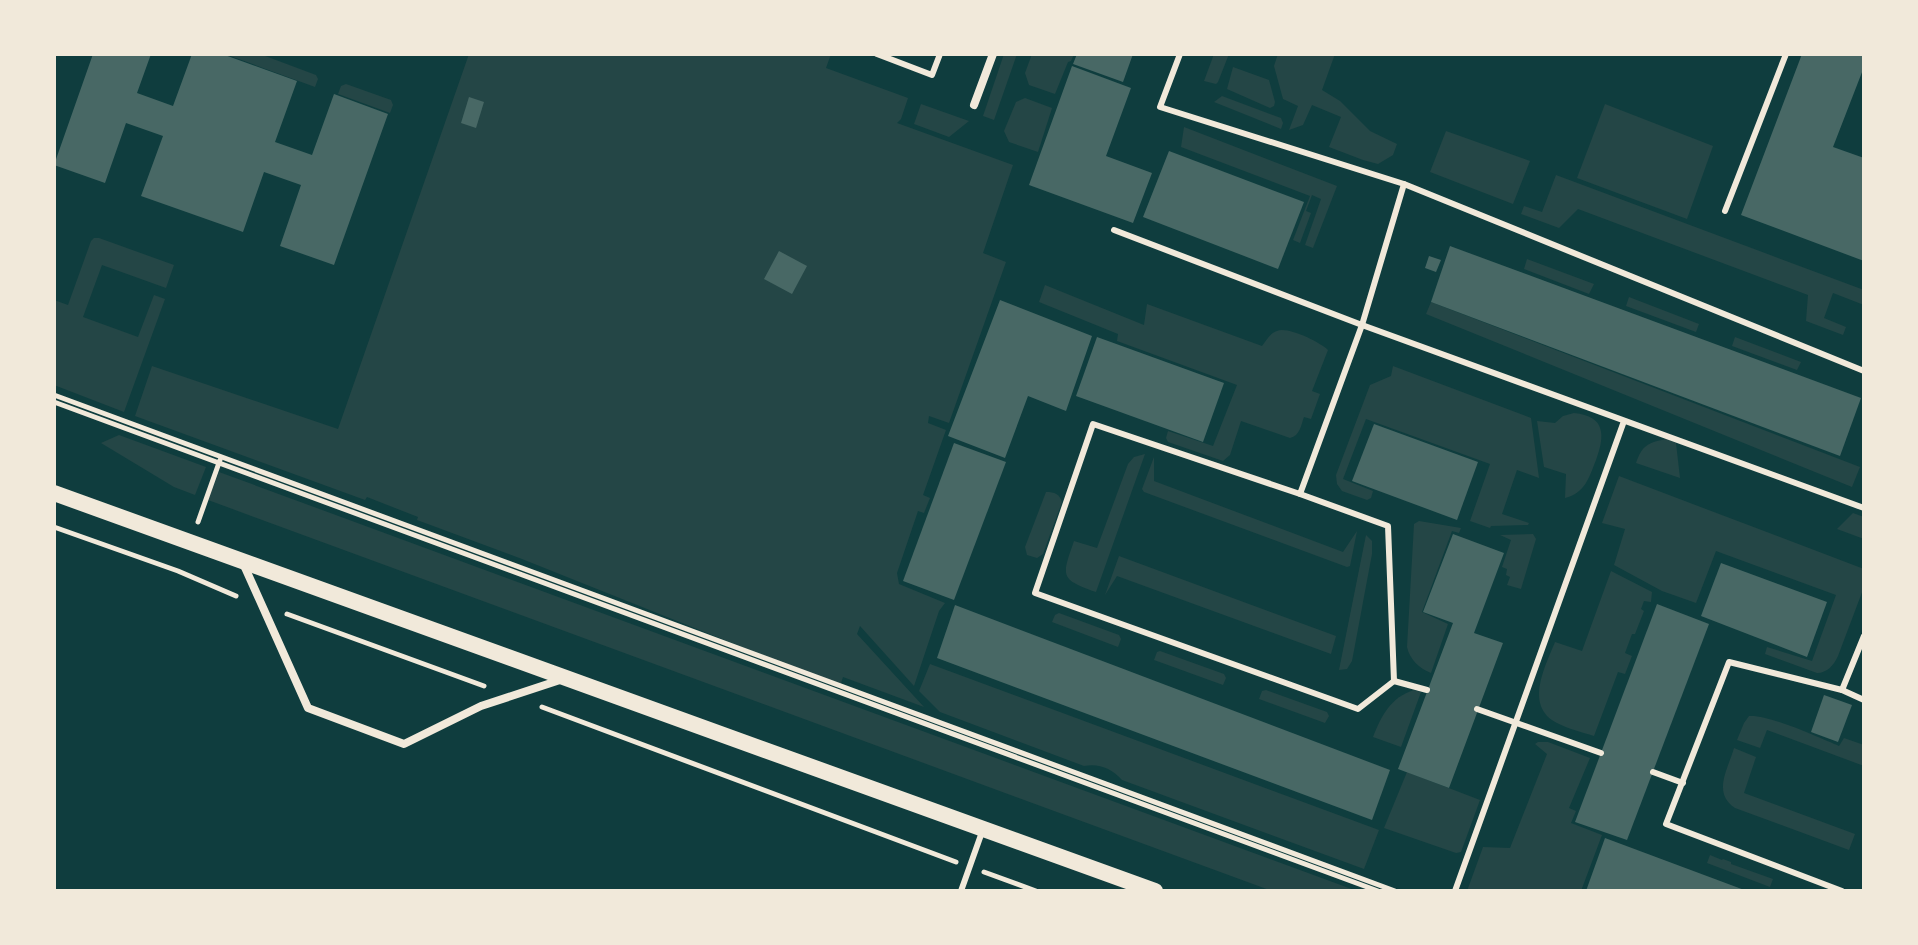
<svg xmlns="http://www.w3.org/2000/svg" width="1918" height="945" font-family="Montserrat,sans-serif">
	<rect width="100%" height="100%" fill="#0f3d3e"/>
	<g fill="#244646">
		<polygon points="225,54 260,54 316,75 318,79 315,87"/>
		<polygon points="469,54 831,54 826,68 908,98 901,119 897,123 1013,165 983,253 1006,262 949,423 929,416 928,423 946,430 923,495 930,498 924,513 918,511 897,573 899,584 945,603 939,611 914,686 860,626 857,634 924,707 843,677 840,686 522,559 417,520 418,517 367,497 365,500 135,416 152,366 338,429"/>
		<polygon points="1004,54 1017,54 994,120 983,116"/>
		<polygon points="1032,54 1074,54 1071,61 1068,62 1055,94 1029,85 1025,73"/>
		<polygon points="1214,54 1229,54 1218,82 1216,84 1204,81"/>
		<polygon points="1278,54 1335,54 1322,90 1340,101 1370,131 1397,144 1393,155 1378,164 1363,160 1329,147 1341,117 1312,105 1303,125 1289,130 1298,106 1283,99 1274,66"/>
		<polygon points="1233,67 1269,80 1275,102 1274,106 1270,108 1227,89"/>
		<polygon points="346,84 391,100 393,105 390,113 338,94 341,86"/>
		<polygon points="1222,96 1281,118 1283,123 1281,129 1214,102"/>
		<polygon points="1025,98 1052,108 1038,152 1009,142 1004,131 1016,102"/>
		<polygon points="921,104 969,121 949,137 914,124"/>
		<polygon points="1605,104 1713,146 1687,219 1577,178"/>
		<polygon points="1184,127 1337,186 1313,248 1305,245 1321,199 1312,195 1306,211 1311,213 1300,243 1293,240 1310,196 1181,147"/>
		<polygon points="1446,131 1530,161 1513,204 1430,172"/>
		<polygon points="1556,175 1864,290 1864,305 1833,293 1824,318 1846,327 1843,335 1806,321 1808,295 1578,209 1559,228 1521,214 1524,206 1542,212"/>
		<polygon points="94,238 99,238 174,265 166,288 102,265 83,317 138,337 154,295 165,299 124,412 54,385 54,300 68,305 91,241"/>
		<polygon points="1527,259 1594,284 1589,294 1524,269"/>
		<path d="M1045 285 1144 325 1147 304 1262 346C1266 341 1270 333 1277 331 1287 326 1320 342 1328 350L1312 391 1320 394 1311 419 1304 417C1301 425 1300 436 1290 438L1241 421 1230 455 1223 461 1168 442 1166 438 1168 431 1213 446 1237 385 1117 341 1118 334 1039 302Z"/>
		<polygon points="1629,297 1699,324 1696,332 1626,306"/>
		<polygon points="1431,302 1860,467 1852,487 1426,314"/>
		<polygon points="1735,337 1801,362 1797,370 1732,346"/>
		<polygon points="1393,366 1531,418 1539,478 1517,470 1502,514 1529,523 1528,525 1491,526 1490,528 1470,521 1490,464 1366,419 1343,479 1373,491 1371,498 1367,500 1342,491 1337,484 1336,475 1370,385 1391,376"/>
		<path d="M1574 413C1606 416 1605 436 1596 460 1589 478 1585 493 1565 498L1566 474 1544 467 1537 421 1555 423 1563 416Z"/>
		<polygon points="119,435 206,467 195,495 174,487 101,443"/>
		<path d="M1667 439 1676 443 1680 478 1636 463C1642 445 1649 442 1667 439Z"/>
		<path d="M1145 454 1096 592C1059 579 1062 576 1074 541L1097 548 1128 464 1134 457Z"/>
		<polygon points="1154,457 1154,481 1343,552 1357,531 1350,566 1347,567 1144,492 1142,489"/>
		<polygon points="219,472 1357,891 1272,891 208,500"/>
		<path d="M1619 476 1864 569V587L1838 656C1834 665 1827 673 1817 673L1765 654 1767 647 1812 661 1836 595 1716 551 1696 603 1662 591 1614 565 1625 529 1602 523Z"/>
		<path d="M1046 492C1055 492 1059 494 1062 502L1043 554 1037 558 1027 555 1025 547Z"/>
		<polygon points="1853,513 1864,517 1864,539 1837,529"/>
		<path d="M1419 521 1461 528 1459 533 1452 531 1422 612 1448 624 1431 673C1419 668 1410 660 1407 647L1414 524Z"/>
		<polygon points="1533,534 1536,539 1521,589 1507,585 1510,577 1506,575 1507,569 1502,567 1511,540 1500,535"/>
		<polygon points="1366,535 1372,541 1372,554 1352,661 1347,669 1339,670"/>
		<polygon points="1119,556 1336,636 1331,654 1117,576 1105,595"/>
		<path d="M1611 571 1652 592 1651 602 1644 601 1641 609 1644 611 1635 634H1632L1625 653 1632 656 1625 674 1618 672 1594 736C1582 732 1568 729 1557 723 1524 706 1545 667 1555 642L1582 651Z"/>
		<polygon points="1059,613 1119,635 1121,639 1118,647 1052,622 1055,615"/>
		<polygon points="1160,651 1224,674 1226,678 1223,685 1154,660 1157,652"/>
		<path d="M930 664 1379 830 1364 869 1122 780C1112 768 1098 763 1084 766L940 712 919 691Z"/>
		<polygon points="1266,690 1327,712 1329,716 1325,723 1259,699 1262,691"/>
		<path d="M1414 690 1421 692 1401 747 1373 737C1381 716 1391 697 1414 690Z"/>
		<path d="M1749 716C1768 714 1820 738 1839 746L1844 738 1864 745V766L1767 730 1760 748 1737 740 1744 723Z"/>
		<polygon points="1538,742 1548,742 1590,758 1569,808 1576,811 1571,823 1602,835 1581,891 1467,891 1483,847 1510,848 1547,754 1535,744"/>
		<path d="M1734 748 1756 757 1744 793 1855 834 1849 850 1735 808C1712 793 1728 769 1734 748Z"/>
		<polygon points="1407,772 1480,800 1461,852 1456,853 1384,828"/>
		<polygon points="1710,855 1722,860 1723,859 1731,862 1731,864 1773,879 1770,887 1707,863"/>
	</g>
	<g fill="#486865">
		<polygon points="93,54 151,54 137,93 173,106 192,54 222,54 297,81 275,142 312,155 334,94 388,114 334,265 280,246 301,185 264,172 243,232 141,196 163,136 126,123 105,183 54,165"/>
		<polygon points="1077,54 1133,54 1123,82 1073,64"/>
		<polygon points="1802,54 1864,54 1864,67 1833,147 1864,158 1864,261 1741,215"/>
		<polygon points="1072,66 1131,88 1106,156 1152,173 1133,223 1029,185"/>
		<polygon points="469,97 484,102 476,128 461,123"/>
		<polygon points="1169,151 1304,202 1278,269 1143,217"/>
		<polygon points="1450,246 1861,398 1840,456 1431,302"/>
		<polygon points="779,251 807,266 792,294 764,279"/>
		<polygon points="1429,256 1441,260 1436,272 1425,268"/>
		<polygon points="1000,300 1092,336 1066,411 1028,396 1005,458 948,436"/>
		<polygon points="1097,337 1224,383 1203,442 1076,396"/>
		<polygon points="1374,424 1478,462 1457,520 1352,481"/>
		<polygon points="954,443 1006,462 954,600 903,581"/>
		<polygon points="1453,534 1504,553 1474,633 1503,643 1449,788 1398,769 1453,623 1423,612"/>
		<polygon points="1721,563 1827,602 1807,657 1701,616"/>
		<polygon points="1657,604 1709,624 1627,840 1575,822"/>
		<polygon points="955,605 1390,770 1372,820 937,658"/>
		<polygon points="1824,695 1852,705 1838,742 1811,732"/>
		<polygon points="1605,838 1747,891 1586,891"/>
	</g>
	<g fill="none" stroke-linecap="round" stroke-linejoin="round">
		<g stroke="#f1e9da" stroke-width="5">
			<path d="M54 395C502 559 948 726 1395 891"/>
			<polyline points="54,402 1378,891"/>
			<polyline points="198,522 220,460"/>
			<polyline points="54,527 178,571 236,596"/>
			<polyline points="287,614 484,686"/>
			<polyline points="542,707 956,862"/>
			<polyline points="984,872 1036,891"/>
		</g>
		<g stroke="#f1e9da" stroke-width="6">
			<polyline points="877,54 932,75 940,54"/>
			<polyline points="1180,54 1160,107 1404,184 1362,325 1300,494 1093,424 1035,593 1358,709 1394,681"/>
			<polyline points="1404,184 1864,371"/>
			<polyline points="1725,211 1786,54"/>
			<polyline points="1114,230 1362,325 1864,508"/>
			<polyline points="1300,494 1388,526 1394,681"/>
			<polyline points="1864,636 1842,690 1864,700"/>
			<polyline points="1394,681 1427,690"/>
			<polyline points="1477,709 1601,753"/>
			<polyline points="1653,772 1683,783"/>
			<polyline points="961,891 982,832"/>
			<polyline points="1455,891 1624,421"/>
			<polyline points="1842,891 1666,824 1729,662 1842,690"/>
		</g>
		<g stroke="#f1e9da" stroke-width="8">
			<polyline points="974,105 993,54"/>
			<polyline points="243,563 308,708 404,744 481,706 563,679"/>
		</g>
		<polyline stroke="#f1e9da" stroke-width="16" points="54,493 1155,891"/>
	</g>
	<rect width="1918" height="945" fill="none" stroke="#f1e9da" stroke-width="112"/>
</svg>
